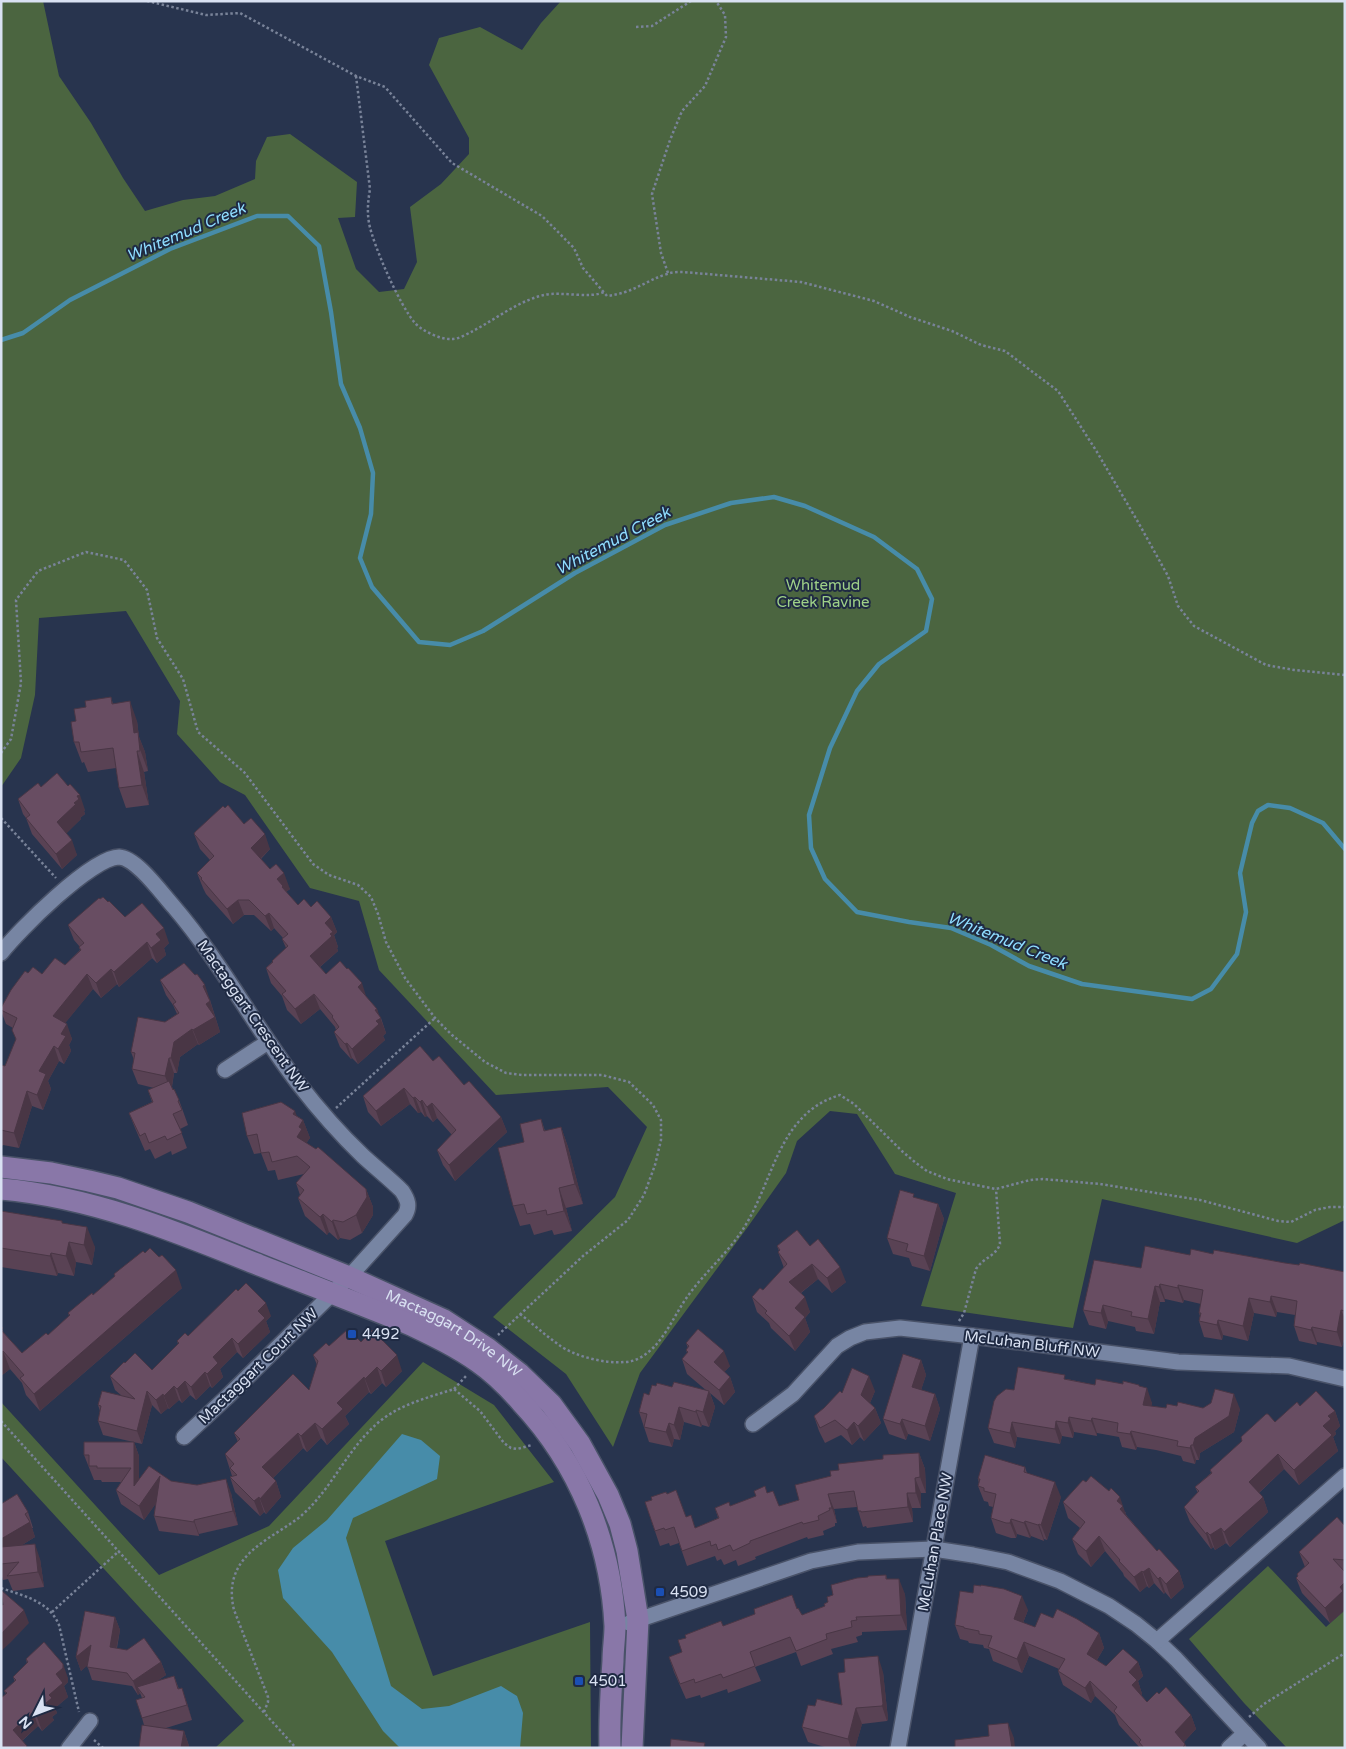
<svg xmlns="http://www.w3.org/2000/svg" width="1346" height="1749" font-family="'Varela Round',sans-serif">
	<rect width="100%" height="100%" fill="#28344e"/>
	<g fill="#4b6540">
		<polygon points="1,1 43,1 59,76 91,123 123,178 145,211 183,200 215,196 255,179 256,161 267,137 290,134 357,182 355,217 338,218 356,269 379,292 404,289 417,262 410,207 441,184 469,154 469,138 429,65 439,38 480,27 522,50 541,23 561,1 1345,1 1345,1220 1297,1243 1102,1199 1073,1328 921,1306 956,1193 895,1174 857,1114 830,1111 797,1141 786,1173 747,1228 640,1373 613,1447 566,1374 493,1317 615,1197 647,1127 608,1087 496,1095 379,970 359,901 310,888 245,795 220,782 177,734 180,701 126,611 39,618 35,695 21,758 1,787"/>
		<polygon points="423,1362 494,1405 554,1482 385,1541 433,1676 590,1622 591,1748 215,1748 244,1721 1,1457 1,1402 159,1575 269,1526"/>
		<polygon points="1268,1566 1326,1627 1345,1610 1345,1748 1287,1748 1244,1703 1189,1639"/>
	</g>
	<polygon fill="#478ca9" points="402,1434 421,1440 440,1456 437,1479 353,1518 346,1538 391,1686 422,1709 449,1706 501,1686 517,1696 523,1713 520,1748 400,1748 383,1731 332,1652 283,1598 278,1570 293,1548 327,1520"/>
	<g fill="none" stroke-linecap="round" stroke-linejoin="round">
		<polyline stroke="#478ca9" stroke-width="4.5" points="1,340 23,333 70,300 170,249 257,216 288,216 319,246 331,312 341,384 360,428 373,473 371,514 360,558 372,587 419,642 450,645 483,631 575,573 665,525 731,503 774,497 805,506 874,537 917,569 932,599 926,631 879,664 857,691 830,748 809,815 811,848 825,879 857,912 909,922 951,928 991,945 1029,966 1082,984 1192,999 1211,989 1237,954 1246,912 1240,873 1252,823 1258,811 1268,805 1290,808 1323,823 1345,849"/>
		<defs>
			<g id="street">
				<path d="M1 953C18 931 92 857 119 857 137 858 162 894 174 907 221 962 254 1026 298 1083 318 1109 340 1134 363 1156 376 1168 390 1179 402 1191 408 1200 410 1206 405 1215L349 1277 227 1397 184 1437"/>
				<polyline points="225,1070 268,1042"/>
				<polyline points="753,1424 793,1394 837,1346 850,1338 865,1332 900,1328 972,1336 1178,1362 1289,1366 1345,1379"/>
				<polyline points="629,1623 811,1561 858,1552 934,1549 973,1555 1008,1562 1060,1581 1109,1606 1136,1624 1157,1641 1176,1659 1259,1748"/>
				<polyline points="1157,1641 1345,1476"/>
				<polyline points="69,1748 90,1721"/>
				<polyline points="898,1748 972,1336"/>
				<polyline points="1229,1748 1245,1733"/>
			</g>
			<g id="secondary">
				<path id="s1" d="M1 1167 51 1173 89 1181 118 1188 188 1212 349 1277 444 1320 487 1348 520 1374 551 1404 580 1444 608 1495 620 1524 627 1551 638 1620 632 1748"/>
				<path d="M1 1189C92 1197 175 1231 259 1265 310 1285 361 1304 411 1325 434 1336 457 1347 478 1362 494 1373 509 1388 522 1403 579 1464 611 1543 615 1626 615 1638 613 1649 613 1661 611 1690 609 1719 610 1748"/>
			</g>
		</defs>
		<use href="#street" stroke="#495268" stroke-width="18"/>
		<use href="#secondary" stroke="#495268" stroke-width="24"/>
		<g stroke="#798399" stroke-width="2.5" stroke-dasharray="2.5 2.5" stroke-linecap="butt">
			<path d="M147 1 206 15 240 13 356 76 385 87 452 163 542 216 574 248 583 268 607 296C633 293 645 281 667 274 672 272 678 272 683 272L801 282 874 301 910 317 952 331 981 345 1005 351 1058 391 1097 452 1138 522 1168 576 1178 606 1194 626 1266 665 1294 670 1345 675"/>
			<polyline points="636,27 652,26 691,1"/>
			<path d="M356 76 370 189C368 201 367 211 369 223 373 245 400 306 415 323 422 331 441 340 452 339 459 339 467 334 473 331 496 319 518 301 544 295 561 291 591 299 604 292"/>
			<polyline points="668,273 661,253 652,194 670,140 682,111 705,86 726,37 725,15 716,1"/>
			<polyline points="1,753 11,739 21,683 16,600 38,571 86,552 124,560 147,590 157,638 183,679 198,732 244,772 313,864 329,875 358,885 371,897 378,914 386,942 405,978 435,1018 452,1035 485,1062 506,1073 522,1075 602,1075 629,1082 653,1105 661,1120 661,1140 655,1165 644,1195 628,1220 583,1256 498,1335"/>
			<polyline points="1,818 56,878"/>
			<polyline points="336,1108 435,1018"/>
			<path d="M520 1314C533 1324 545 1335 559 1345 574 1356 605 1364 624 1362 636 1362 646 1355 654 1347 669 1331 677 1310 690 1293 707 1270 730 1251 745 1226 774 1179 779 1113 840 1095L854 1104 903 1152 916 1163 927 1171 947 1179 996 1189 1030 1180 1043 1179 1100 1184 1200 1200 1278 1221 1291 1222 1315 1210 1330 1207H1345"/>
			<path d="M959 1321 964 1313 976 1269C983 1258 996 1256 1000 1244L996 1189"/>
			<polyline points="454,1389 467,1375"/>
			<polyline points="1,1421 296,1748"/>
			<path d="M1 1588C24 1596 49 1601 59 1625L79 1712"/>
			<polyline points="52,1612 119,1551"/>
			<path d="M264 1712 268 1702V1697L234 1610C230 1593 231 1578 241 1563 256 1542 281 1532 301 1516 334 1487 349 1444 384 1418 405 1403 430 1397 454 1389L480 1411 504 1443 511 1448 517 1449 532 1445"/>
			<polyline points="1249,1717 1264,1704 1345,1653"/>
			<polyline points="94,1740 103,1748"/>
		</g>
		<use href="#street" stroke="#7785a3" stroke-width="15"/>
		<use href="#secondary" stroke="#8977a8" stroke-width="21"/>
	</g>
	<g fill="#594254">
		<polygon points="111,697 113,704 137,721 139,737 145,752 148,771 144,772 149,805 126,808 119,788 116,768 88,772 84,762 82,763 74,742 76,721 86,707"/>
		<polygon points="41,787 85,810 84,811 85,814 80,818 81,819 66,833 77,855 62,869 32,834 26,818 23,814 18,799"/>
		<polygon points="244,824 270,849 261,859 270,869 290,889 286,892 298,905 311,907 331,917 337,932 334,935 338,947 337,948 338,951 320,967 326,974 367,998 377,1009 379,1016 381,1018 386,1033 383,1036 385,1040 358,1064 352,1058 351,1059 340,1047 334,1032 336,1030 335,1027 320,1009 301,1024 287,1010 282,996 271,983 266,968 272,962 272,961 286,948 282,939 283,938 274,928 271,931 254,915 244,915 233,924 206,894 203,888 197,873 210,860 200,849 194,834"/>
		<polygon points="100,899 108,902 125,917 169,943 164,948 166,955 157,963 152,958 119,987 117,984 101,998 93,989 65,1023 72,1039 69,1045 71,1051 64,1064 59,1061 48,1081 51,1089 43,1110 32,1106 19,1148 3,1145 1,1147 1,1065 5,1066 16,1040 13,1028 6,1024 1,1011 1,1008 28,973 42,974 65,965 80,950 79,947 80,947 74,940 68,925"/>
		<polygon points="160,980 210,1000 220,1032 199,1045 198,1044 180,1057 177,1073 174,1073 172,1087 179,1100 188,1125 180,1129 187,1148 172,1155 171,1151 155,1159 150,1149 145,1151 135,1128 129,1113 152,1102 148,1090 154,1088 138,1084 132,1069 134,1060 131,1052 165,1022 177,1014 173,1005 166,995"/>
		<polygon points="433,1061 464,1085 501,1117 507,1132 455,1181 443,1165 437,1150 452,1135 437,1118 433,1122 427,1116 425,1117 421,1112 418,1113 410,1104 381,1126 368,1112 363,1096"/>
		<polygon points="297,1116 303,1120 310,1138 307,1142 307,1143 366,1189 373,1207 373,1215 362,1233 350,1240 340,1238 338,1240 329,1232 327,1235 305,1216 298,1198 300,1195 296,1183 304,1174 278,1180 275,1170 268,1171 261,1153 254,1154 247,1136"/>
		<polygon points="541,1119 545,1131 561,1127 568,1147 583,1204 566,1208 572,1231 554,1235 552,1230 534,1235 530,1224 520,1226 513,1206 524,1142"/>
		<polygon points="916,1198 938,1204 944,1219 930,1271 912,1266 909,1258 893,1254 887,1238"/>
		<polygon points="1,1211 63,1223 95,1247 92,1265 76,1262 74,1276 58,1273 57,1276 1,1267"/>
		<polygon points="777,1246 810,1246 846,1282 832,1293 818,1279 801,1293 810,1312 805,1318 810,1332 795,1351 771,1328 769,1323 757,1312 752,1297 763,1290 784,1268 778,1252 779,1251"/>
		<polygon points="1213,1254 1285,1263 1345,1272 1345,1336 1342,1347 1317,1342 1317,1345 1299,1341 1294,1326 1295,1315 1277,1312 1276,1317 1254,1313 1248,1341 1223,1335 1222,1340 1204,1337 1199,1321 1200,1316 1199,1313 1201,1304 1184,1300 1183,1303 1165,1299 1165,1302 1160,1302 1154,1334 1136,1331 1135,1327 1108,1321 1106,1329 1089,1325 1083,1310 1141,1268 1190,1255"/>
		<polygon points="114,1274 182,1288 40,1411 26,1395 22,1383 10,1369 1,1376 1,1327 4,1333 22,1353 48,1335 69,1316 68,1313 93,1295 115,1276"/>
		<polygon points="271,1316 266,1321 270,1332 243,1358 237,1352 220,1369 223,1377 212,1388 210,1386 196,1400 190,1395 182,1403 179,1400 169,1409 168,1408 161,1414 152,1405 142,1444 103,1435 98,1421 100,1411 98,1405 122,1396 115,1390 110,1376 125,1363 152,1370 178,1344 177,1341 188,1336"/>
		<polygon points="361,1342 402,1371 386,1387 382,1383 371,1394 369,1392 345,1416 349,1424 327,1445 321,1438 307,1452 303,1448 273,1478 276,1481 281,1497 266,1514 264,1512 260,1516 235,1492 230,1477 232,1476 225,1454 238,1442 234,1433 309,1390 317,1365 313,1355 329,1346"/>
		<polygon points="686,1343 730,1366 724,1372 730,1377 735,1392 724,1405 710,1393 715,1407 709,1427 702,1425 701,1427 684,1422 680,1440 674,1439 672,1447 649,1442 639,1412 649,1395 656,1386 707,1391 687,1374 682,1359 687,1353 686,1350 688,1348"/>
		<polygon points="921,1360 926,1375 921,1390 935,1394 940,1409 930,1441 908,1434 906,1440 889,1434 883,1419"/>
		<polygon points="1067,1379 1095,1385 1123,1384 1140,1386 1152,1403 1151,1406 1166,1408 1177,1406 1203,1408 1240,1409 1234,1432 1200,1453 1199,1460 1196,1460 1195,1464 1183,1461 1181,1456 1156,1450 1137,1447 1136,1450 1122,1447 1119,1437 1097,1433 1097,1436 1074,1432 1073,1438 1062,1436 1060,1444 1017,1437 1015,1448 994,1443 988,1428 1014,1390"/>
		<polygon points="875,1391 870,1403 875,1408 881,1423 864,1441 860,1437 852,1445 841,1435 825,1443 819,1431 814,1416 824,1408 842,1393"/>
		<polygon points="1300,1406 1335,1411 1340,1426 1335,1431 1336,1434 1333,1437 1338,1451 1299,1485 1284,1469 1259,1493 1263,1497 1268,1512 1264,1516 1230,1547 1226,1543 1215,1550 1213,1547 1211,1549 1190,1522 1184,1507 1198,1493 1195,1487 1211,1473 1210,1470 1275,1422"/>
		<polygon points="134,1442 139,1456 139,1479 171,1481 231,1493 238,1525 199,1534 199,1536 159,1531 154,1516 156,1503 144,1520 121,1504 116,1490 121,1482 102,1482 101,1480 94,1480 84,1455"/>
		<polygon points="919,1453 925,1469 926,1493 921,1493 921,1508 912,1508 913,1522 867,1528 866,1526 863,1527 857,1507 834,1509 837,1523 835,1523 835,1526 823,1531 824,1535 808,1539 807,1537 755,1557 756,1559 738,1566 736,1560 724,1565 721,1559 717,1561 715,1556 687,1566 679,1543 670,1546 669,1543 660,1546 645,1502 667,1494 696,1528 718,1518 715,1508 730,1506 767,1493 779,1506 799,1500 839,1470 883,1459"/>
		<polygon points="1025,1467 1027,1473 1061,1497 1047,1540 1044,1539 1044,1541 1031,1536 1030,1538 1017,1534 1016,1538 1011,1538 996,1533 991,1518 993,1507 989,1506 988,1502 984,1501 978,1486 979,1483 978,1479"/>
		<polygon points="1063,1502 1126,1512 1125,1513 1127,1516 1157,1551 1179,1571 1184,1587 1171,1599 1165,1592 1164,1594 1154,1583 1149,1588 1147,1586 1140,1592 1124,1576 1123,1573 1105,1551 1091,1567 1078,1554 1072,1539 1080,1528 1068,1518"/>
		<polygon points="1,1504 28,1512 33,1528 32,1528 35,1537 22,1545 40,1559 44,1587 13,1591 8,1579 3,1580 1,1574"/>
		<polygon points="1345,1526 1345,1610 1330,1623 1302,1593 1296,1578 1298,1576 1297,1574 1305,1567 1299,1552"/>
		<polygon points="886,1575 887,1579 905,1594 907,1630 862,1632 862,1635 856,1637 858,1642 831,1649 833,1654 801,1666 796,1652 755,1667 761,1681 728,1693 727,1689 701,1698 700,1695 686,1699 674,1672 669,1657 682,1652 723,1626 797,1609 802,1615 825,1606 828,1602 833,1595 868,1577"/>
		<polygon points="1028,1610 1023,1623 1035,1627 1099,1633 1104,1648 1097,1660 1106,1666 1138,1662 1143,1676 1138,1681 1142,1694 1141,1695 1147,1702 1159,1694 1191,1715 1196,1729 1184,1742 1187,1748 1140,1748 1119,1725 1115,1715 1095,1696 1091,1703 1063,1685 1058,1671 1059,1669 1029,1656 1022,1673 993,1661 989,1649 984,1648 983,1645 969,1643 968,1641 960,1639 955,1625"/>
		<polygon points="115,1617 120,1630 117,1648 161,1662 166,1675 157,1681 174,1676 179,1689 187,1703 192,1720 166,1728 184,1731 189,1746 189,1748 139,1748 144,1725 142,1718 142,1698 140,1693 138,1695 132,1686 92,1680 87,1665 81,1671 76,1657"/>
		<polygon points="26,1659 68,1678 68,1682 64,1686 68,1697 55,1708 57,1713 52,1717 54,1720 42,1731 38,1726 23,1740 1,1748 6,1694 4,1691 15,1682 13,1677 27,1664"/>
		<polygon points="883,1672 888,1719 887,1721 862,1724 855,1748 828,1748 808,1742 802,1727 815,1706 842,1705"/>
	</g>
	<g fill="#493645">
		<polygon points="130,701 137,721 139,737 145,752 148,771 134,733"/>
		<polygon points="137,751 144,772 149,805 142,785"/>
		<polygon points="80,795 85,810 84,811 85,814 80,818 81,819 63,837 57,822 74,803 77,796"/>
		<polygon points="265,834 270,849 256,863 251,848"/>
		<polygon points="72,840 77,855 62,869 56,854"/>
		<polygon points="284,873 290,889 286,892 277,879"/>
		<polygon points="238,900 244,915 233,924 227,909"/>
		<polygon points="269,913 274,928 271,931 265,916"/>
		<polygon points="331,917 337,932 334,935 338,947 337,948 338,951 315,971 310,956 325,923"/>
		<polygon points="164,928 169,943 164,948 166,955 157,963 151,948 156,934"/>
		<polygon points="147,942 152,958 119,987 114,972"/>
		<polygon points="111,969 117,984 101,998 96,983"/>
		<polygon points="87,974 93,989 58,1032 53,1016"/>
		<polygon points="362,983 367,999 358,987"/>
		<polygon points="205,985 210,1000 209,1001 203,986"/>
		<polygon points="314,994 320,1009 301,1024 295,1009"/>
		<polygon points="210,1001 220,1032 199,1045 193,1030 206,1004"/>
		<polygon points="377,1009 386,1033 383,1036 385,1040 358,1064 352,1049 376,1021 375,1010"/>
		<polygon points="67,1024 72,1039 69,1045 71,1051 64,1064 58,1049 61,1034"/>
		<polygon points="192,1029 198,1044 180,1057 177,1073 171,1058 174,1042"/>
		<polygon points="347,1043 352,1058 351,1059 345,1044"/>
		<polygon points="54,1046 59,1061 48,1081 51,1089 43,1110 37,1095 39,1071"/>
		<polygon points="169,1058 174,1073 171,1091 165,1076"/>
		<polygon points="404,1088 410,1104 381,1126 376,1111"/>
		<polygon points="27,1091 32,1106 19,1148 14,1133"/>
		<polygon points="415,1097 421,1112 418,1113 413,1098"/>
		<polygon points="422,1100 427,1116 425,1117 420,1102"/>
		<polygon points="432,1103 437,1118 433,1122 427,1107"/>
		<polygon points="295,1111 300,1125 303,1120 310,1138 307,1142 309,1147 297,1137 293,1114"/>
		<polygon points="501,1117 507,1132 455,1181 449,1165"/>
		<polygon points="561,1127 568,1147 583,1204 575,1184"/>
		<polygon points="559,1188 566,1208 572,1231 564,1211"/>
		<polygon points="366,1189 373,1207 373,1215 362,1233 356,1215"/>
		<polygon points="938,1204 944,1219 930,1271 924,1256"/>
		<polygon points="323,1214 329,1232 327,1235 320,1217"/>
		<polygon points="333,1220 340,1238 338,1240 332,1222"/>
		<polygon points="87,1227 95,1247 92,1265 84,1245"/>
		<polygon points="69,1242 76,1262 74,1276 66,1256"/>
		<polygon points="51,1253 58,1273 57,1276 50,1256"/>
		<polygon points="812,1264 818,1279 795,1297 789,1282"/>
		<polygon points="840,1267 846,1282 832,1293 827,1278"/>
		<polygon points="176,1270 182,1288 40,1411 34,1394"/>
		<polygon points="1160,1284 1165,1299 1165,1302 1159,1287"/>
		<polygon points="1178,1285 1184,1300 1183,1303 1178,1288"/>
		<polygon points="1155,1286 1160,1302 1154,1334 1148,1319"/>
		<polygon points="1271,1296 1277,1312 1276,1317 1270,1302"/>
		<polygon points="805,1297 810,1312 805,1318 810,1332 795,1351 789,1336 795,1308"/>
		<polygon points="1249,1298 1254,1313 1248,1341 1243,1326"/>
		<polygon points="266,1303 271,1316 266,1321 270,1332 243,1358 238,1344 258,1311"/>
		<polygon points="1103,1305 1108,1321 1106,1329 1101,1313"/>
		<polygon points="1341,1310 1345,1319 1345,1336 1342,1347 1337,1332"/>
		<polygon points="1218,1320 1223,1335 1222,1340 1217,1325"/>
		<polygon points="1312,1327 1317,1342 1317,1345 1311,1330"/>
		<polygon points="232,1338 237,1352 220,1369 223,1377 212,1388 207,1374 213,1357"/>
		<polygon points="3,1351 10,1369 1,1376 1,1353"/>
		<polygon points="724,1351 730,1366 720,1377 714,1362"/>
		<polygon points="397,1355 402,1371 386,1387 381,1371"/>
		<polygon points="921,1360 926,1375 917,1402 912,1387"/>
		<polygon points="377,1367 382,1383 371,1394 365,1379"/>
		<polygon points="205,1372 210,1386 196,1400 191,1387"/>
		<polygon points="869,1376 875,1391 867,1410 861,1395"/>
		<polygon points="364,1377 369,1392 345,1416 349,1424 327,1445 322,1429 337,1403"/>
		<polygon points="730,1377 735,1392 724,1405 719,1390"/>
		<polygon points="185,1381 190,1395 182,1403 177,1389"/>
		<polygon points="1139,1385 1144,1399 1147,1388 1152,1403 1149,1420 1143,1405"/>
		<polygon points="174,1386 179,1400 169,1409 164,1396"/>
		<polygon points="147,1391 152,1405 142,1444 137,1431"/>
		<polygon points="709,1391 715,1407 709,1427 703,1412"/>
		<polygon points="163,1394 168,1408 161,1414 156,1400"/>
		<polygon points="935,1394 940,1409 930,1441 925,1426"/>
		<polygon points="1234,1394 1240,1409 1234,1432 1200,1453 1199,1460 1193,1445 1195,1438"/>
		<polygon points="679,1407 684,1422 680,1440 674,1425"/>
		<polygon points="875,1408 881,1423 864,1441 858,1426"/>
		<polygon points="696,1410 702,1425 701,1427 696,1412"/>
		<polygon points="1335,1411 1340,1426 1335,1431 1336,1434 1333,1437 1338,1451 1299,1485 1294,1470 1323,1426 1328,1416"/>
		<polygon points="1069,1417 1074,1432 1073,1438 1068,1423"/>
		<polygon points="1092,1418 1097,1433 1097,1436 1091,1421"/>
		<polygon points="902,1419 908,1434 906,1440 900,1424"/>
		<polygon points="1056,1421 1062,1436 1060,1444 1055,1429"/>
		<polygon points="854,1422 860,1437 852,1445 847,1430"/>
		<polygon points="1012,1422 1017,1437 1015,1448 1010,1433"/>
		<polygon points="315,1423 321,1438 307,1452 301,1436"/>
		<polygon points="669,1423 674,1439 672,1447 666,1432"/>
		<polygon points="1131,1431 1137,1447 1136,1450 1130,1434"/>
		<polygon points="298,1433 303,1448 268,1483 262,1467"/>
		<polygon points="134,1442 139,1456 139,1500 134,1486"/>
		<polygon points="1191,1445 1196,1460 1195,1464 1190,1448"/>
		<polygon points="919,1453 925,1469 926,1493 920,1477"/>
		<polygon points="1278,1454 1284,1469 1254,1497 1249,1482"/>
		<polygon points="160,1476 165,1491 144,1520 139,1506"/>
		<polygon points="915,1478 921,1493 921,1508 916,1493"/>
		<polygon points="226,1479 231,1493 238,1525 233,1511"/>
		<polygon points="276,1481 281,1497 266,1514 260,1499"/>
		<polygon points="1055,1482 1061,1497 1047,1540 1041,1525"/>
		<polygon points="907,1493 912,1508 913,1522 908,1507"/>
		<polygon points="828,1494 834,1509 837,1523 832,1508"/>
		<polygon points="259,1497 264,1512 260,1516 254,1501"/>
		<polygon points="1120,1497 1128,1521 1126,1524 1117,1501"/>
		<polygon points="1263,1497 1268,1512 1264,1516 1230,1547 1224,1532"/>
		<polygon points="1011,1519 1017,1534 1016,1538 1010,1523"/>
		<polygon points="194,1520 199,1534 199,1536 194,1522"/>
		<polygon points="1025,1521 1031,1536 1030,1538 1024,1523"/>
		<polygon points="30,1522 35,1537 1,1558 1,1539"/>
		<polygon points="1039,1524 1044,1539 1044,1541 1038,1525"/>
		<polygon points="1221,1528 1226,1543 1215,1550 1210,1535"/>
		<polygon points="1207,1532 1213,1547 1211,1549 1206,1534"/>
		<polygon points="1099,1536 1105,1551 1091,1567 1086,1551"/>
		<polygon points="35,1544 40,1559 44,1587 38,1572"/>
		<polygon points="1149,1568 1154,1583 1149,1588 1143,1572"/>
		<polygon points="1142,1571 1147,1586 1140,1592 1134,1577"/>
		<polygon points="1179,1571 1184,1587 1171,1599 1166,1584"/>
		<polygon points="1160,1577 1165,1592 1164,1594 1158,1579"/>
		<polygon points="899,1579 905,1594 907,1630 901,1615"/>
		<polygon points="1345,1582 1345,1610 1330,1623 1325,1608 1340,1587"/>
		<polygon points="1022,1596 1028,1610 1019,1633 1014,1619"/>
		<polygon points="24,1610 29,1623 10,1643 1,1651 1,1634"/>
		<polygon points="115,1617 120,1630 114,1660 110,1647"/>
		<polygon points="1099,1633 1104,1648 1092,1668 1087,1654"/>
		<polygon points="1024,1642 1029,1656 1022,1673 1017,1659"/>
		<polygon points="91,1645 96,1658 81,1671 76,1657"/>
		<polygon points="878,1656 883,1672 888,1719 887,1721 882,1706"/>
		<polygon points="161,1662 166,1675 141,1692 137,1687 140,1693 138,1695 133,1681"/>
		<polygon points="1138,1662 1143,1676 1138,1681 1142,1694 1137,1699 1129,1672"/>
		<polygon points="63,1664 68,1678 68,1682 64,1686 68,1697 55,1708 57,1713 52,1717 54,1720 42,1731 37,1717 46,1703 56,1674"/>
		<polygon points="1090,1681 1095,1696 1091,1703 1085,1688"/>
		<polygon points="182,1688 187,1703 192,1720 187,1705"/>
		<polygon points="856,1708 862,1724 855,1748 851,1748 848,1739"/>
		<polygon points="33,1712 38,1726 18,1744 13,1730"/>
		<polygon points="1191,1715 1196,1729 1180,1746 1175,1732"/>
		<polygon points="1008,1723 1014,1738 1015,1748 1012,1748"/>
		<polygon points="184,1731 189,1746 189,1748 181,1748"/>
	</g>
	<g fill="#684d62" stroke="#493645">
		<polygon points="111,697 112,704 130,701 134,733 138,732 140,751 137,751 142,785 119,788 113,748 81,752 79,742 74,742 71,722 76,721 74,709 86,707 85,701"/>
		<polygon points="57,773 68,786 70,784 80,795 77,796 79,799 74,803 76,804 57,822 72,840 56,854 26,818 30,815 18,799 38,783 41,787"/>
		<polygon points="228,805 244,824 251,818 265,834 251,848 270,869 276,864 284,873 277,879 283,886 282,887 298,905 304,899 311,907 317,901 331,917 325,923 333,932 330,934 332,936 310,956 326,974 340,961 347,969 348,968 362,983 358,987 377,1009 375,1010 381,1018 376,1021 379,1024 352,1049 347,1043 345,1044 334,1032 339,1027 332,1017 333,1016 314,994 295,1009 282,994 286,991 266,968 273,962 272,961 288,946 282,939 288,934 269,913 265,916 249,900 238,900 227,909 201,879 202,878 197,873 214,856 194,834 195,832 223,806 225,808"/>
		<polygon points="103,897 108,902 109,901 125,917 142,903 164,928 156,934 161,940 151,948 147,942 114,972 111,969 96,983 87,974 53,1016 67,1024 61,1034 66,1036 58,1049 54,1046 39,1071 46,1074 37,1095 27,1091 14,1133 1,1130 1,1065 5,1066 16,1039 12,1030 17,1018 1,1010 1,1008 11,990 25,971 28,973 33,967 42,974 55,958 65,965 81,950 79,947 84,943 68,925 99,898 100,899"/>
		<polygon points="184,963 195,975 197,974 205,985 203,986 210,1001 206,1004 215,1017 193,1030 192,1029 174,1042 171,1058 169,1058 165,1076 132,1069 135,1053 131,1052 138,1017 165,1022 179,1013 173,1004 176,1002 160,980"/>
		<polygon points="420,1046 433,1061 439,1056 464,1085 469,1081 501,1117 449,1165 437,1150 456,1130 432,1103 427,1107 422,1100 420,1102 415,1097 413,1098 404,1088 376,1111 363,1096"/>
		<polygon points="169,1081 173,1090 174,1089 179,1100 178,1101 182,1110 173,1114 182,1133 167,1140 165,1136 149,1143 145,1133 140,1136 129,1113 153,1102 148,1090"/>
		<polygon points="281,1102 295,1111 293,1114 303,1120 299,1127 302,1129 297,1137 316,1149 318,1147 366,1189 367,1197 356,1215 343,1222 333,1220 332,1222 323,1214 320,1217 298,1198 304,1190 296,1183 310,1167 297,1156 272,1162 269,1152 261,1153 257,1134 247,1136 242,1113"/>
		<polygon points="541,1119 544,1131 561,1127 575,1184 559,1188 564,1211 547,1215 546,1210 527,1214 524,1204 513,1206 498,1148 524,1142 520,1124"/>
		<polygon points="900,1190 914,1194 913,1197 938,1204 924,1256 906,1251 908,1244 887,1238"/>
		<polygon points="1,1211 62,1221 62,1223 87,1227 84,1245 69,1242 66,1256 51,1253 50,1256 1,1248"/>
		<polygon points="797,1230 810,1246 818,1239 840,1267 827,1278 812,1264 789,1282 805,1297 795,1308 805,1317 789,1336 765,1313 767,1311 752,1297 760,1288 763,1290 787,1264 778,1252 780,1250 777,1246"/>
		<polygon points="1145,1246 1190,1255 1191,1249 1213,1254 1214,1250 1285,1263 1299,1265 1300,1263 1345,1272 1345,1311 1341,1310 1337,1332 1312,1327 1311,1330 1294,1326 1297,1301 1271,1296 1270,1302 1249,1298 1243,1326 1218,1320 1217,1325 1199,1321 1201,1313 1199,1313 1203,1290 1178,1285 1178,1288 1160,1284 1159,1287 1155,1286 1148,1319 1131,1316 1132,1312 1103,1305 1101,1313 1083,1310 1094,1260 1141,1268"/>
		<polygon points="150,1248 159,1257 162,1255 176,1270 34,1394 20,1378 24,1375 3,1351 1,1353 1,1327 3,1328 1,1330 22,1353 46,1333 48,1335 70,1315 68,1313 92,1293 93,1295 115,1276 114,1274 143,1251 145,1253"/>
		<polygon points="246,1283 266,1303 258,1311 265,1318 238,1344 232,1338 213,1357 218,1363 207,1374 205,1372 191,1387 185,1381 177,1389 174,1386 164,1396 163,1394 156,1400 147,1391 137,1431 98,1421 101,1406 98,1405 102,1391 135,1399 110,1376 124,1362 125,1363 135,1353 152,1370 179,1343 177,1341 185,1333 188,1336 236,1289 238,1291"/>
		<polygon points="348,1329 361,1342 372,1330 397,1355 381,1371 377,1367 365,1379 364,1377 337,1403 343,1409 322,1429 315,1423 301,1436 298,1433 262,1467 276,1481 260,1499 259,1497 254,1501 230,1477 237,1475 230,1468 234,1464 225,1454 240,1439 234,1433 293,1374 309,1390 318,1361 313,1355 326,1343 329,1346"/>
		<polygon points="698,1329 724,1351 714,1362 730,1377 719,1390 682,1359 688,1352 686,1350 689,1346 686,1343"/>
		<polygon points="903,1354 921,1360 912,1387 935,1394 925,1426 902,1419 900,1424 883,1419"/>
		<polygon points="1018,1367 1065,1375 1064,1379 1095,1385 1096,1379 1123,1384 1123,1381 1139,1385 1139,1386 1147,1388 1143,1405 1166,1408 1167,1404 1177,1406 1178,1402 1203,1408 1211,1403 1215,1389 1234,1394 1229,1416 1195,1438 1193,1445 1191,1445 1190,1448 1177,1446 1178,1441 1150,1435 1131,1431 1130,1434 1117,1432 1118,1423 1092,1418 1091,1421 1069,1417 1068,1423 1056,1421 1055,1429 1012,1422 1010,1433 988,1428 994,1401 997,1396 1006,1389 1014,1390"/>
		<polygon points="852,1368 869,1376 861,1395 875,1408 858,1426 854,1422 847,1430 835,1420 820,1428 814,1416 824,1408 840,1391 842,1393"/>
		<polygon points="674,1382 709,1391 703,1412 696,1410 696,1412 679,1407 674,1425 669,1423 666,1432 644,1427 647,1414 639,1412 644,1393 649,1395 652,1385 656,1386 657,1383 672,1387"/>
		<polygon points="1316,1391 1335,1411 1328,1416 1331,1419 1323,1426 1332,1435 1294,1470 1278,1454 1249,1482 1263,1497 1259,1501 1224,1532 1221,1528 1210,1535 1207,1532 1206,1534 1184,1507 1199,1491 1195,1487 1212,1473 1210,1470 1242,1441 1241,1437 1266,1414 1268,1414 1275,1422 1297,1402 1300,1406"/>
		<polygon points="84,1442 134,1442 134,1486 149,1466 171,1481 197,1485 226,1479 233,1511 194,1520 194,1522 154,1516 160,1476 139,1506 116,1490 131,1468 97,1468 97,1466 89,1466 89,1455 84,1455"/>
		<polygon points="919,1453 920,1477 915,1478 916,1493 907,1493 908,1507 861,1512 861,1511 858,1511 854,1491 828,1494 832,1508 829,1508 830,1510 818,1516 819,1520 803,1524 802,1522 750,1541 750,1543 733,1551 730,1545 718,1550 716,1544 711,1546 710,1541 682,1551 674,1527 665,1530 664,1528 655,1531 645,1502 652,1500 651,1497 666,1492 667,1494 676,1490 686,1517 691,1515 695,1528 719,1518 715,1508 729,1502 730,1506 756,1496 754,1491 765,1486 767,1493 773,1491 779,1506 799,1500 795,1485 831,1476 830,1471 839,1470 838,1464 883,1459 883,1455"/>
		<polygon points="985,1455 1025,1467 1024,1472 1055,1482 1041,1525 1039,1524 1038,1525 1025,1521 1024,1523 1011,1519 1010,1523 1006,1523 991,1518 996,1494 984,1491 984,1488 978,1486 980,1479 978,1479"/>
		<polygon points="1091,1476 1109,1491 1111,1488 1120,1497 1117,1501 1123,1506 1120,1509 1157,1551 1159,1549 1179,1571 1166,1584 1160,1577 1158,1579 1149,1568 1143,1572 1142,1571 1134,1577 1119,1561 1120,1560 1099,1536 1086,1551 1072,1539 1085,1522 1063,1502 1083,1480 1086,1482"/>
		<polygon points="17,1494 28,1512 25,1514 30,1522 1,1539 1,1504"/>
		<polygon points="1337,1517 1345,1526 1345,1560 1333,1559 1345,1572 1345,1582 1340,1587 1343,1591 1325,1608 1296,1578 1298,1576 1297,1574 1309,1563 1299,1552"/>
		<polygon points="35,1544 38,1572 7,1576 19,1562 1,1564 1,1547"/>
		<polygon points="886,1575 886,1579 899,1579 901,1615 856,1617 857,1620 851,1621 852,1627 826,1634 827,1639 796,1651 790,1637 750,1652 755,1666 723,1678 721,1674 695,1683 694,1679 680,1684 669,1657 682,1652 678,1640 686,1638 685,1635 721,1621 723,1626 755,1614 754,1609 789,1596 792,1595 797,1609 798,1608 802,1615 825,1606 824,1604 828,1602 827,1597 833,1595 831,1585 857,1578 868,1577 868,1576"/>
		<polygon points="974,1585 981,1586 981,1585 1004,1589 1022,1596 1014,1619 1035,1627 1041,1613 1053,1618 1057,1609 1077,1619 1099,1633 1087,1654 1106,1666 1123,1649 1138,1662 1129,1672 1137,1680 1132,1685 1147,1702 1157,1692 1159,1694 1166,1687 1191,1715 1175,1732 1185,1744 1184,1746 1182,1748 1144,1748 1139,1742 1141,1740 1114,1711 1117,1707 1090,1681 1085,1688 1058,1671 1065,1659 1024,1642 1017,1659 988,1647 992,1636 979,1634 979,1631 964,1628 964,1627 955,1625 960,1591 973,1593"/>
		<polygon points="1,1590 24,1610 1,1634 1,1604 3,1605"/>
		<polygon points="85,1611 115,1617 110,1647 127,1650 144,1638 161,1662 133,1681 127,1673 87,1667 91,1645 76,1657"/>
		<polygon points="44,1642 63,1664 63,1668 56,1674 63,1683 49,1695 52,1698 46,1703 49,1706 37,1717 33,1712 13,1730 27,1746 25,1748 1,1748 1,1698 7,1693 4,1691 16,1680 13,1677 28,1662 26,1659"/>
		<polygon points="878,1656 883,1704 882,1706 856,1708 848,1739 802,1727 808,1705 815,1706 817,1699 842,1705 838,1673 845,1672 844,1659"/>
		<polygon points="174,1676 178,1689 182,1688 187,1705 142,1718 136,1700 145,1697 137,1687"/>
		<polygon points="1008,1723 1012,1748 955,1748 955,1740 989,1736 988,1725"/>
		<polygon points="142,1725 184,1731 181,1748 139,1748"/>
		<polygon points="671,1739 705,1743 704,1747 708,1748 670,1748"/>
	</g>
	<g fill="#1a4fb4" stroke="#1f2a43" stroke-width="2">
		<rect x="347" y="1329" width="10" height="10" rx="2.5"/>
		<rect x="655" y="1587" width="10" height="10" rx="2.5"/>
		<rect x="574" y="1676" width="10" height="10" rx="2.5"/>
	</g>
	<g text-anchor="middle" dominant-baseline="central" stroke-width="4" stroke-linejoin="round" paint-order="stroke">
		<g font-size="15" fill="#9fd188" stroke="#1f2a43">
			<text x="823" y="585">Whitemud<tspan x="823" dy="17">Creek Ravine</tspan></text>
		</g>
		<g font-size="15" fill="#d9e1f2" stroke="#1f2a43">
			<text transform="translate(253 1016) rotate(55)">Mactaggart Crescent NW</text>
			<text stroke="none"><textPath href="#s1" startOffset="486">Mactaggart Drive NW</textPath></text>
			<text transform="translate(1032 1344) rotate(7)">McLuhan Bluff NW</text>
			<text transform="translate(258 1366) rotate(-44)">Mactaggart Court NW</text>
			<text transform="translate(935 1542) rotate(-80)">McLuhan Place NW</text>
		</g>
		<g font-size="15" fill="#d9e1f2" stroke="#1f2a43" text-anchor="start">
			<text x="362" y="1334">4492</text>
			<text x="670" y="1592">4509</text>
			<text x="589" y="1681">4501</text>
		</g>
		<g font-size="16" font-style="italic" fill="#8fddff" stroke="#1f2a43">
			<text transform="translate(186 232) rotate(-23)">Whitemud Creek</text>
			<text transform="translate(613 541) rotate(-28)">Whitemud Creek</text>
			<text transform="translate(1007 941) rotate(22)">Whitemud Creek</text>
		</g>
	</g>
	<rect width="1346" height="1749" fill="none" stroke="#d9e1f2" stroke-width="5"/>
	<g transform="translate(35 1714) rotate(228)" stroke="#1f2a43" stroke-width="4" paint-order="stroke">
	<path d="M0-4L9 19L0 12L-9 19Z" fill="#d9e1f2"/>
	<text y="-8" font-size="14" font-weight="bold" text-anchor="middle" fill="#d9e1f2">N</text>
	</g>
</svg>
